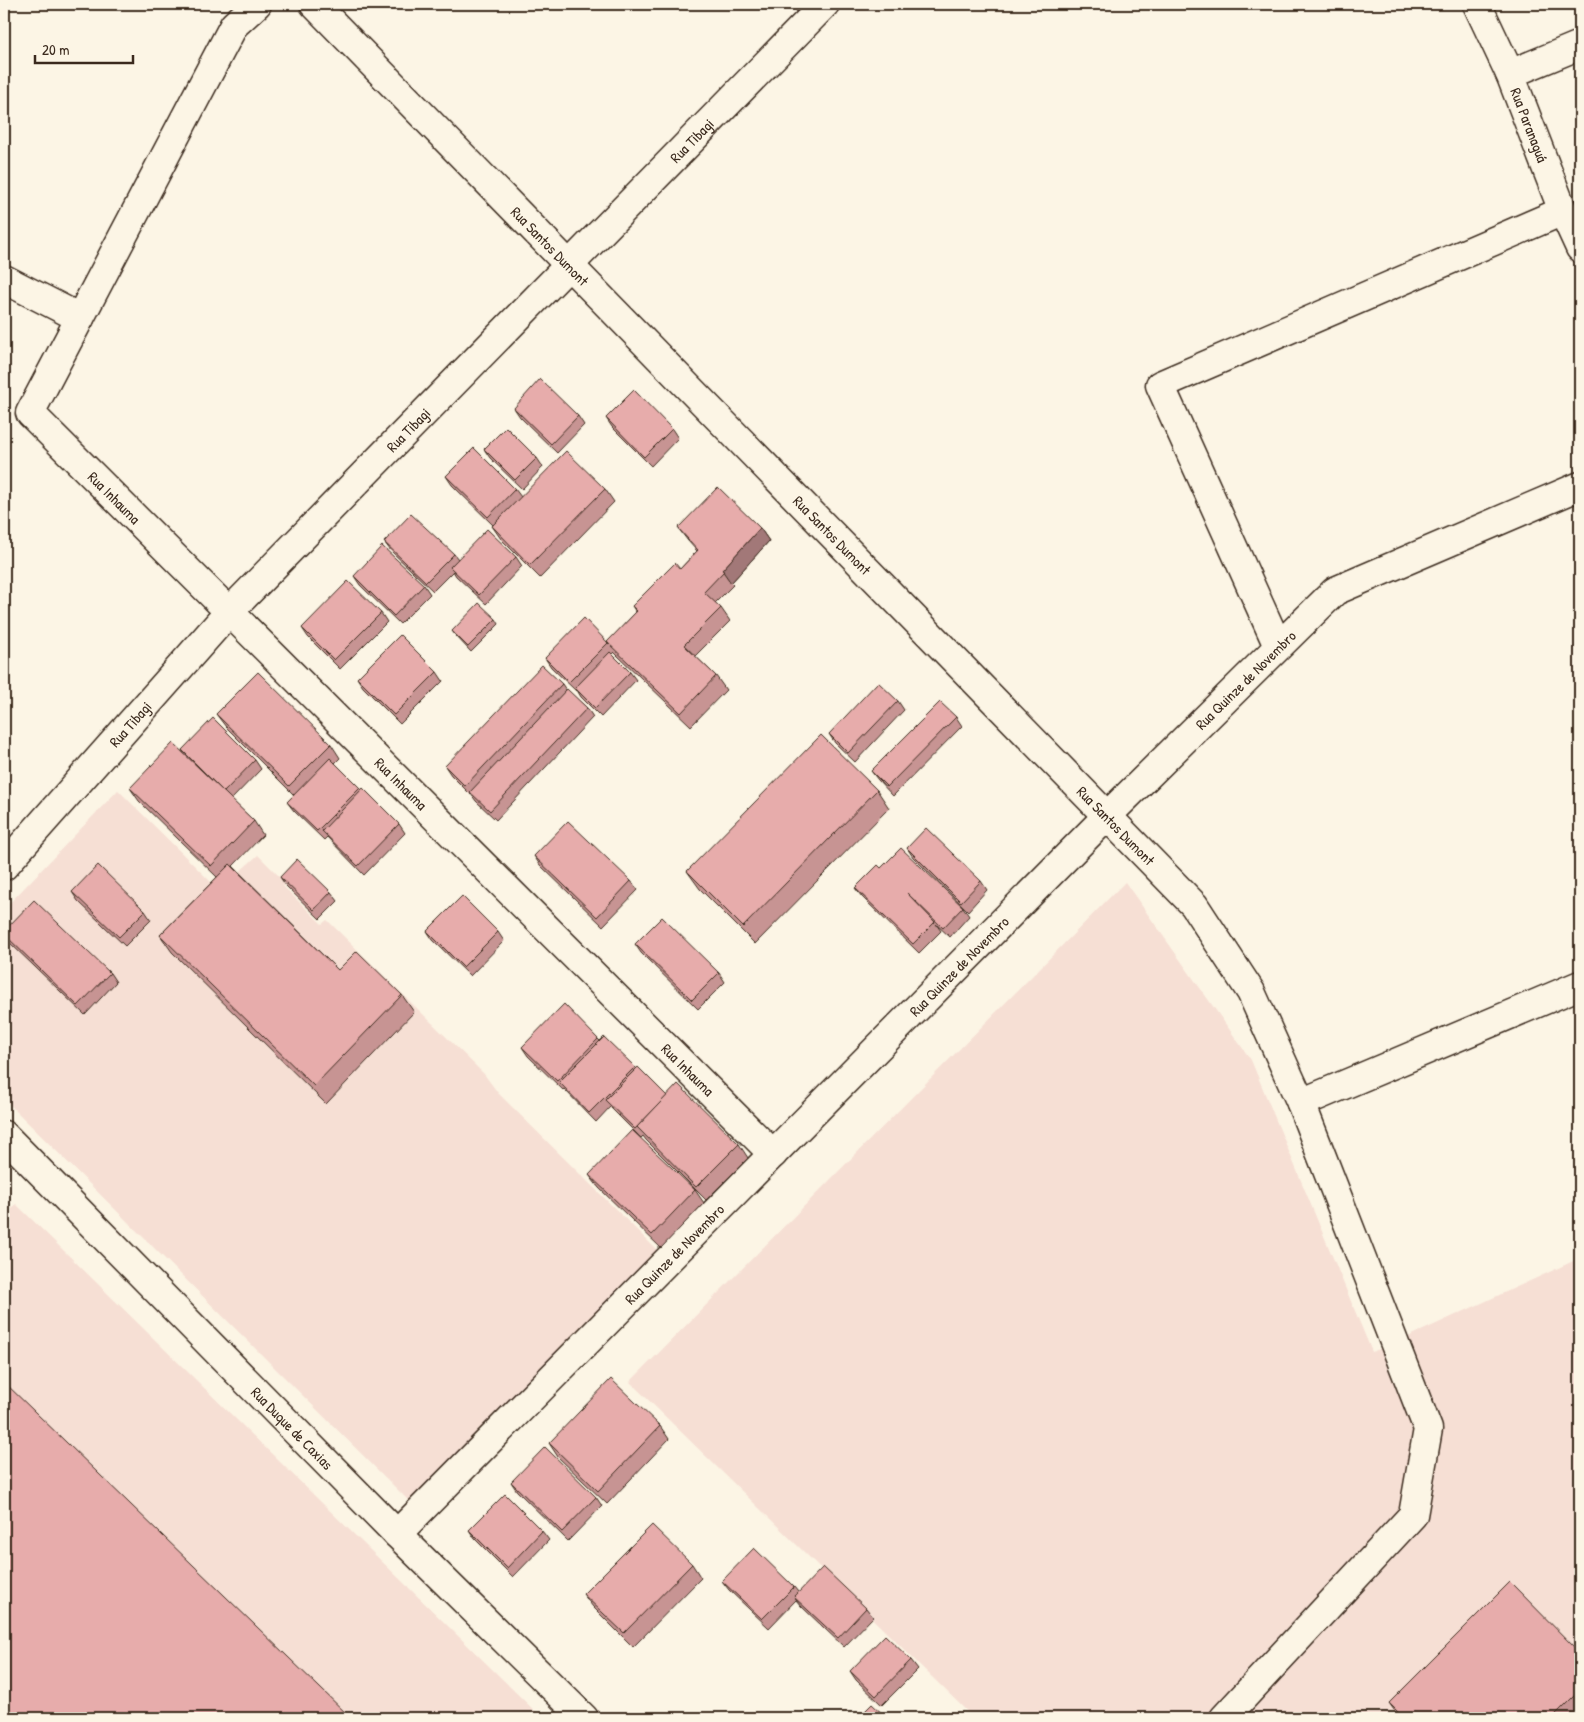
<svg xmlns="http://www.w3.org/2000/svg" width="1584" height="1722" font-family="'Patrick Hand',sans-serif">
	<rect width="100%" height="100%" fill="#fcf5e5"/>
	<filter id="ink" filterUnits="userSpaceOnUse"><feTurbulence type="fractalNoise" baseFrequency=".02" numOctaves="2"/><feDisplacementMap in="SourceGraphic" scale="10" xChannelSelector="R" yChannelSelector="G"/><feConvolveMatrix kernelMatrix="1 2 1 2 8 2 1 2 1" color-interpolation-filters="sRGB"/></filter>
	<g filter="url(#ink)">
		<g fill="#f6dfd4">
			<polygon points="118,790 219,890 258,855 286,883 283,886 322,924 327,920 484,1074 498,1093 661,1254 411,1503 4,1099 4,909"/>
			<polygon points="1125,882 1251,1060 1372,1352 1397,1342 1580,1258 1580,1718 974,1718 630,1382"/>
			<polygon points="16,1204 542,1718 4,1718 4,1217"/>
		</g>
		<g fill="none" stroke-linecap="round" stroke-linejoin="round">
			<defs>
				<g id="minor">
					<path id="s1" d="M257 4 234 25 30 413 773 1154"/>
					<path id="s2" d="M314 4 1194 905 1251 992 1301 1103 1428 1429 1413 1515 1224 1718"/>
					<path id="s3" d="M1477 4 1510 74 1563 211 1580 248"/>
					<polyline points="1510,74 1580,45"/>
					<polyline points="4,279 80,318"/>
					<polyline points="1278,646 1160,385 1563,211"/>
					<path id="s4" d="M4 866 229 612 825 4"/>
					<polyline points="1301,1103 1580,985"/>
					<path id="s5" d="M4 1135 397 1534 584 1718"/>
					<path id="s6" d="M397 1534 1106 817 1335 591 1580 486"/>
				</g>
			</defs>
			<use href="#minor" stroke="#3b2a1e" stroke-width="31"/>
			<use href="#minor" stroke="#fcf5e5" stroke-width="28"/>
		</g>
		<g fill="#c79493" stroke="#3b2a1e">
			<polygon points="514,408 578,416 584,425 557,453 520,417"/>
			<polygon points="606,418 672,429 678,438 651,466 612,427"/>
			<polygon points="484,449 537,458 543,467 522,489 490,458"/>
			<polygon points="446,476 515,489 521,497 605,489 614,502 540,578 501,539 492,526 493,525 452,485"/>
			<polygon points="678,528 760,528 769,541 731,583 733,585 715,603 721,608 730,621 695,656 716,676 726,690 691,726 617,655 614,652 612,654 630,672 636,680 601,717 581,697 577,690 576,691 551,667 545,658 608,642 636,612 632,606 680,569 697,551 688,541"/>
			<polygon points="384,542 454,554 458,559 516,557 522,566 486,604 456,576 453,571 433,591 391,551"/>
			<polygon points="354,576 424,585 430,594 400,624 360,585"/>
			<polygon points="381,613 387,622 340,669 308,637 302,628"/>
			<polygon points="496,619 499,624 471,652 455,635 452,631"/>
			<polygon points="437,672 443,681 400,724 363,687 357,678"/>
			<polygon points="562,684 566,690 587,708 593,717 496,820 476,801 471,794 471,795 451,775 445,766"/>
			<polygon points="898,701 904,710 855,762 835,743 829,734"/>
			<polygon points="216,714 331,744 340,758 335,763 362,790 399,824 405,833 364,875 327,837 324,840 294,811 287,802 294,795 226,727"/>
			<polygon points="956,717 962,726 893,796 878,780 871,771"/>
			<polygon points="182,750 255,760 261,769 231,800 254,821 263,835 233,866 338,970 402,995 414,1012 326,1104 172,952 160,935 217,877 139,801 130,788 185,756"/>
			<polygon points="877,790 889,808 755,944 700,889 687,871"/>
			<polygon points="907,848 981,881 987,890 968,911 913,857"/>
			<polygon points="534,856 631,881 638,890 603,926 540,865"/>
			<polygon points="280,877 331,892 338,901 320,919 286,886"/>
			<polygon points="855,888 963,907 969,916 950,937 936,924 941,931 919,953 862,897"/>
			<polygon points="72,892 145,911 151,920 125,946 78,901"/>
			<polygon points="4,931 110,973 116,982 85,1015 9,942 4,935"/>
			<polygon points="427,931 498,932 504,941 470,976 433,940"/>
			<polygon points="635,944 719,973 725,982 698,1009 641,953"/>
			<polygon points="598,1039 600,1041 635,1067 667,1096 739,1144 748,1158 706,1200 646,1140 643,1136 641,1138 610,1107 596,1122 564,1089 563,1090 528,1056 522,1047"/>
			<polygon points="589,1175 695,1190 704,1203 661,1248 599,1188"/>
			<polygon points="660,1426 669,1439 607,1504 558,1457 549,1443"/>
			<polygon points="511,1482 596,1497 602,1506 568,1541 517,1491"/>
			<polygon points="469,1530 542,1531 549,1540 513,1577 475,1539"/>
			<polygon points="692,1564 701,1578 633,1647 593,1607 583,1594"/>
			<polygon points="722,1581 794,1587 798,1592 866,1608 873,1617 844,1647 801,1606 796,1600 769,1628 729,1590"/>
			<polygon points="1580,1653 1580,1718 1400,1718 1389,1703"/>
			<polygon points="911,1660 918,1669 882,1705 856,1680 850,1671"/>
		</g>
		<polygon fill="#a27878" stroke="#3b2a1e" points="760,528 769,541 731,583 722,570"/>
		<g fill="#e7acab" stroke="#3b2a1e">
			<polygon points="540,379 578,416 551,444 514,408"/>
			<polygon points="634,390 672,429 644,457 606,418"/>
			<polygon points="506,427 537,458 515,480 484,449"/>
			<polygon points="474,448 515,489 488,517 446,476"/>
			<polygon points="566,451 605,489 530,565 492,526"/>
			<polygon points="718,487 760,528 722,570 724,571 704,592 721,608 684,645 716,676 681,713 607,642 637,611 632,606 675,563 680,569 698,550 678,528"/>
			<polygon points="411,514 454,554 426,582 384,542"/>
			<polygon points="487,529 516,557 479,595 450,567"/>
			<polygon points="382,546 424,585 394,616 354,576"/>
			<polygon points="348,581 381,613 334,660 302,628"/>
			<polygon points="479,603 496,619 468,647 452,631"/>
			<polygon points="584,618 608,643 569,682 545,658"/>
			<polygon points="400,635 437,672 394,715 357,678"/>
			<polygon points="610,652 630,672 595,708 575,688"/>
			<polygon points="542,665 562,684 465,786 445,766"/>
			<polygon points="258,672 331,744 289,786 216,714"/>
			<polygon points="878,682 898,701 848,753 829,734"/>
			<polygon points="567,689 587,708 490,811 470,792"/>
			<polygon points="940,702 956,717 887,787 871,771"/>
			<polygon points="213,718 255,760 224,792 182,750"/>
			<polygon points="821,735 877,790 743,927 687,871"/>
			<polygon points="173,743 254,821 211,866 130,788"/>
			<polygon points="330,758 360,788 317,831 287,802"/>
			<polygon points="363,788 399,824 358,866 322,831"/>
			<polygon points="568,821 631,881 597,917 534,856"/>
			<polygon points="926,828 981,881 961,902 907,848"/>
			<polygon points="901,848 963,907 943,928 907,893 935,922 913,944 855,888 878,865 881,868"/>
			<polygon points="297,859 331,892 314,910 280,877"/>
			<polygon points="230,864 338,970 357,951 402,995 314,1086 160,935"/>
			<polygon points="98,865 145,911 119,937 72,892"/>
			<polygon points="462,896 498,932 463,967 427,931"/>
			<polygon points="34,900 110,973 78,1006 4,934 4,931"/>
			<polygon points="662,917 719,973 692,1000 635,944"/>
			<polygon points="564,1004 598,1039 557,1081 522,1047"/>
			<polygon points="604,1037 635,1067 589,1113 559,1082"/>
			<polygon points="638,1067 667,1096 635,1129 605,1100"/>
			<polygon points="678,1084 739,1144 696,1187 637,1127"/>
			<polygon points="632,1130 695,1190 652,1235 589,1175"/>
			<polygon points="611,1379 660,1426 598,1491 549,1443"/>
			<polygon points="4,1382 351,1718 4,1718"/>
			<polygon points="545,1447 596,1497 562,1532 511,1482"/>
			<polygon points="505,1494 542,1531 507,1568 469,1530"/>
			<polygon points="652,1525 692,1564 624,1633 583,1594"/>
			<polygon points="754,1548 794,1587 762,1619 722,1581"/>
			<polygon points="823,1567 866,1608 838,1638 794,1597"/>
			<polygon points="1510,1582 1580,1653 1580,1690 1552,1718 1404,1718 1389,1703"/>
			<polygon points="885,1635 911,1660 876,1696 850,1671"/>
			<polygon points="872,1704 887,1718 858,1718"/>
			<polygon points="1346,1713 1352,1718 1341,1718"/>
		</g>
	</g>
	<g text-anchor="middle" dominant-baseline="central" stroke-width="5" stroke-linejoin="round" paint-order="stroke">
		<g font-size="15" fill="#3b2a1e" stroke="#fcf5e5">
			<text stroke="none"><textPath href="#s3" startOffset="132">Rua Paranaguá</textPath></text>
			<text stroke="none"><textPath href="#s4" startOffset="1000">Rua Tibagi</textPath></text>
			<text stroke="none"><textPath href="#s2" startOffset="338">Rua Santos Dumont</textPath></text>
			<text stroke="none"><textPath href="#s4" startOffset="595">Rua Tibagi</textPath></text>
			<text stroke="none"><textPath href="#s1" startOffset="589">Rua Inhauma</textPath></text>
			<text stroke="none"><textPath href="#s2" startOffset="742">Rua Santos Dumont</textPath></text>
			<text stroke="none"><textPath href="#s6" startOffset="1204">Rua Quinze de Novembro</textPath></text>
			<text stroke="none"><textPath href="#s4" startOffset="190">Rua Tibagi</textPath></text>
			<text stroke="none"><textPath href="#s1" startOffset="994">Rua Inhauma</textPath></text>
			<text stroke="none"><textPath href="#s2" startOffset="1148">Rua Santos Dumont</textPath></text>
			<text stroke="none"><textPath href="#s6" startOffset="799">Rua Quinze de Novembro</textPath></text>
			<text stroke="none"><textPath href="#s1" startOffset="1399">Rua Inhauma</textPath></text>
			<text stroke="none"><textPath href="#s6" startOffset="394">Rua Quinze de Novembro</textPath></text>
			<text stroke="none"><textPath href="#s5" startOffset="411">Rua Duque de Caxias</textPath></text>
		</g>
	</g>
	<rect width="1584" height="1722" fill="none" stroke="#fcf5e5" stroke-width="20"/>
	<rect x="10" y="10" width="1564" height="1702" fill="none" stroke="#3b2a1e" stroke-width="2" filter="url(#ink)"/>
	<path d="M35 55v8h98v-8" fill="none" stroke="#3b2a1e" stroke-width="2.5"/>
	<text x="42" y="55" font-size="15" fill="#3b2a1e" stroke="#fcf5e5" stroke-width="4" paint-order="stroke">20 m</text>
</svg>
